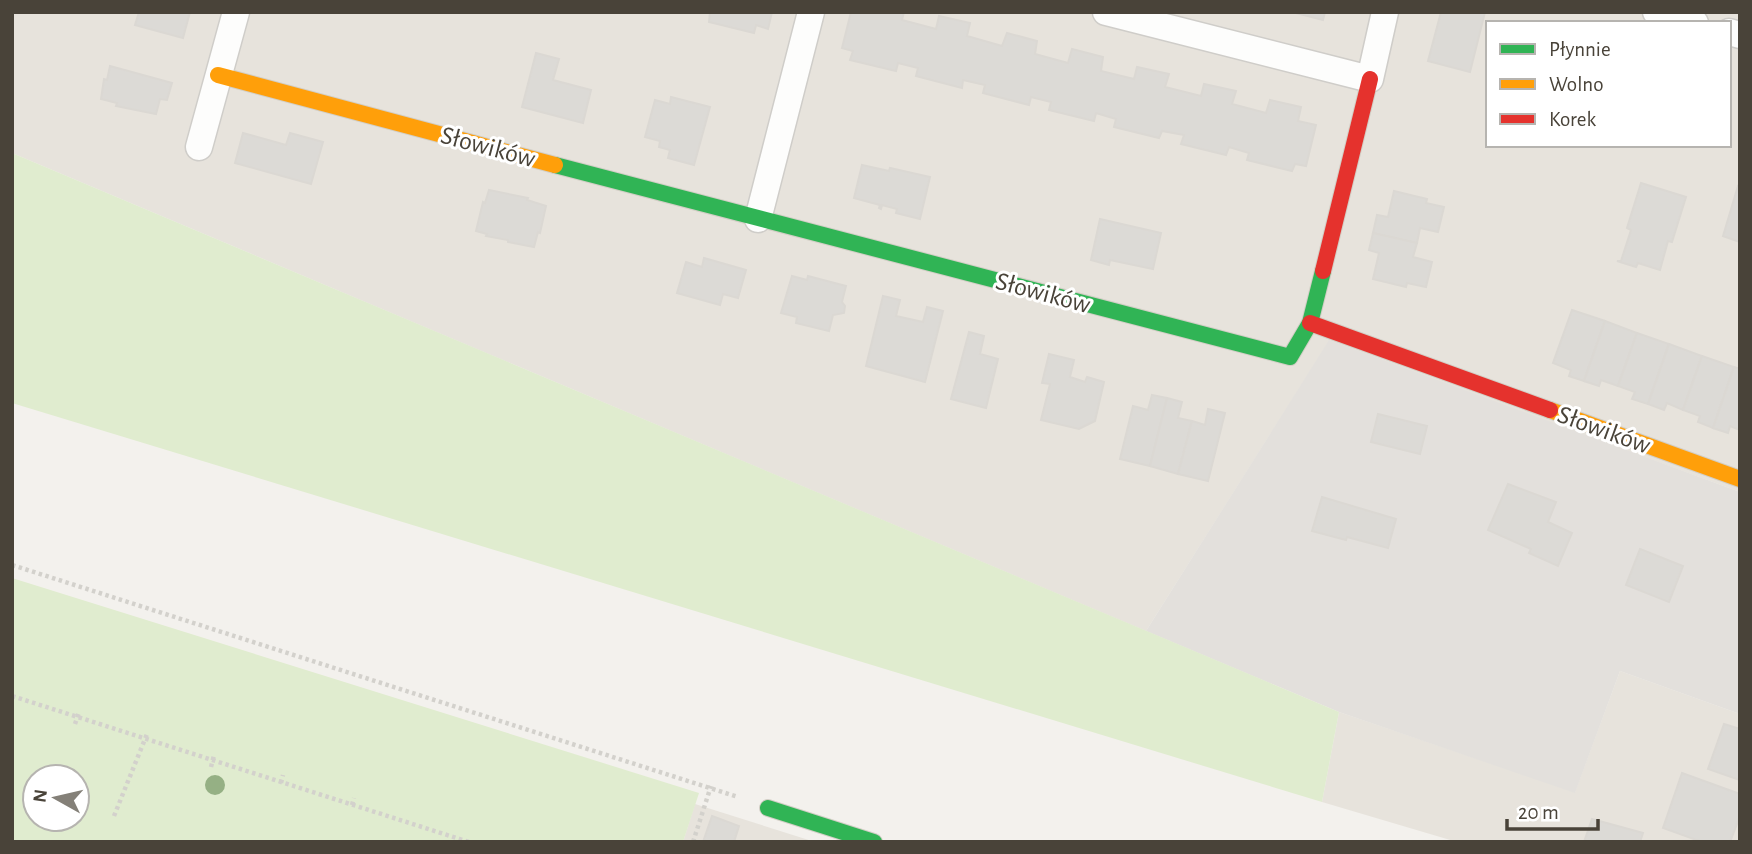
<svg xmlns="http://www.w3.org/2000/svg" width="1752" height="854" font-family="'Alegreya Sans',sans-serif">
	<rect width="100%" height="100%" fill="#f3f1ed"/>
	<g fill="#e7e3dc" fill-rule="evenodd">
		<path d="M12 12H1740V492L1329 341 1146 631 12 153ZM1488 23H1729V145H1488Z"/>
		<polygon points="1620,671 1740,714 1740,842 1457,842 1322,802 1339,712 1575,792"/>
		<polygon points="695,804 815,842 683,842"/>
	</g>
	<polygon fill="#e3e0dc" points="1329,340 1740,492 1740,714 1620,671 1575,793 1339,712 1146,631"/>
	<g fill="#e0eccf" fill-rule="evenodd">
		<polygon points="12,153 1339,712 1322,802 12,403"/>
		<path d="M12 578 699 793 683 842H12ZM35 777H77V819H35Z"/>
	</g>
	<g fill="#dcdad6" stroke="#dbd8d3" stroke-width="2">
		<polygon points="139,12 190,12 183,38 135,25"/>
		<polygon points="710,12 772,12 768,29 756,25 754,33 709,22"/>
		<polygon points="851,12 904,12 902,20 936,29 939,16 970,23 967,36 1002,46 1007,33 1037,41 1035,54 1068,63 1072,49 1103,57 1101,71 1134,79 1137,67 1169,74 1165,87 1201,96 1204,84 1236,91 1232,104 1266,113 1270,100 1301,107 1298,121 1316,125 1306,166 1295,164 1292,171 1247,160 1249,153 1229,147 1226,155 1181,144 1184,135 1162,131 1159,138 1114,127 1116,119 1096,113 1094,121 1049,110 1051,102 1031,97 1029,105 983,93 985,85 963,80 962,88 916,76 918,68 898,63 896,71 850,60 853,51 842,48"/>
		<polygon points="1292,12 1325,12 1323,20"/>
		<polygon points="1441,12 1485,12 1470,72 1428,61"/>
		<polygon points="536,53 559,59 553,80 591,90 583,123 522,107"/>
		<polygon points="110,66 172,83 167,100 160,99 156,114 116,106 117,103 101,99 104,79 107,80"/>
		<polygon points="671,97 710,107 694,165 668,158 670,150 659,147 660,141 645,137 655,100 670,104"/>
		<polygon points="243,133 286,145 290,133 323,142 311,184 235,163"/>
		<polygon points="862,165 889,171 890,168 930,177 920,219 896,213 897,209 882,205 881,209 879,208 880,205 854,198"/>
		<polygon points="1641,183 1686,197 1672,242 1668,241 1660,270 1638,263 1636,267 1617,261 1621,261 1631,230 1627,228"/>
		<polygon points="1738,186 1740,187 1740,242 1723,236"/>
		<polygon points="489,190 528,198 527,200 546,206 540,233 538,232 534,247 508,242 508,240 486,236 487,234 476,231 483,202 485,203"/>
		<polygon points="1394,191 1427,199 1426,203 1444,207 1438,232 1420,228 1417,243 1373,233 1377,215 1388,217"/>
		<polygon points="1100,219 1161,233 1153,269 1110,260 1109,265 1091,260"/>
		<polygon points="1373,233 1417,243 1413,257 1432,262 1426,287 1407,283 1406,287 1373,279 1379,253 1369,250"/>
		<polygon points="704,258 746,270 738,298 723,294 720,305 677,293 686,262 702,267"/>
		<polygon points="792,276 807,280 808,276 846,286 842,302 845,306 844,313 833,315 829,331 796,323 797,317 781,313"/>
		<polygon points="883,296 900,300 896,316 923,322 927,307 943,311 925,382 866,366"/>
		<polygon points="1572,310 1605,321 1584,381 1569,376 1571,370 1553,363"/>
		<polygon points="1605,321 1637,333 1618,386 1601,380 1599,386 1584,381"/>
		<polygon points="969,332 984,336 980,354 998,359 986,408 951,399"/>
		<polygon points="1637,333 1669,344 1648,404 1632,399 1635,392 1618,386"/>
		<polygon points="1669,344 1702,356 1683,410 1667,403 1664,410 1648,404"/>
		<polygon points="1049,354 1074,360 1070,377 1085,382 1087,377 1104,382 1095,421 1079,429 1041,420 1050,384 1042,383"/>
		<polygon points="1702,356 1734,367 1713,428 1698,422 1700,416 1683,410"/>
		<polygon points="1734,367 1740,369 1740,430 1730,426 1728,433 1713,428"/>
		<polygon points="1152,395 1167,398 1150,466 1120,459 1133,406 1148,410"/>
		<polygon points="1167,398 1182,402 1178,418 1192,421 1178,474 1150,466"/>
		<polygon points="1208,409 1225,413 1208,481 1178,474 1192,421 1205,425"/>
		<polygon points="1378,414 1427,426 1420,454 1371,442"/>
		<polygon points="1508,484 1556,502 1548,522 1572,533 1558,566 1529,553 1531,549 1488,530"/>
		<polygon points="1322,497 1396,519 1388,548 1347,537 1346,540 1312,531"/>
		<polygon points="1640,549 1683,566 1669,602 1626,585"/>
		<polygon points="1724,724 1740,729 1740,780 1708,769"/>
		<polygon points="1682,773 1740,794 1740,816 1730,842 1702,842 1663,828"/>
		<polygon points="712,816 739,826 734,842 703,842"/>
		<polygon points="1592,819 1643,833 1640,842 1584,842"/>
	</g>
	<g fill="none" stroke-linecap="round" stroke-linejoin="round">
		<defs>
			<g id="street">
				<polyline points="1106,12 1370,79 1385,12"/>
				<polyline points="1656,12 1695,23"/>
				<polyline points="1729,32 1740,35"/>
				<polyline points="199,147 236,12"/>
				<polyline points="758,219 811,12"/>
			</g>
			<g id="fast">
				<polyline points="555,165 1290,357 1310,323 1323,271"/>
				<polyline points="768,808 874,842"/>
			</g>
			<g id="slow">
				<polyline points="218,75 555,165"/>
				<polyline points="1550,410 1740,479"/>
			</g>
			<g id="jam">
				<polyline points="1323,271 1370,79"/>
				<polyline points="1310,323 1550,410"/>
			</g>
		</defs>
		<use href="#street" stroke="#cfcdc9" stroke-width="29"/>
		<use href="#fast" stroke="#d2cec5" stroke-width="18"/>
		<use href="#slow" stroke="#d2cec5" stroke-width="18"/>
		<use href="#jam" stroke="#d2cec5" stroke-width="18"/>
		<g stroke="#d3d1cc" stroke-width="4.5" stroke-dasharray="3.5 3.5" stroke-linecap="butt">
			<polyline points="12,565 738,797"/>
			<polyline points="12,696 469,842"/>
			<polyline points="75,724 79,712"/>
			<polyline points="211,767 214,755"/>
			<polyline points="281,783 283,775"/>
			<polyline points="352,805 354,798"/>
			<polyline points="114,816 147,734"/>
			<polyline points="693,842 711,786"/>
		</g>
		<use href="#street" stroke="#fdfdfc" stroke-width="26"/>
		<use href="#fast" stroke="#30b455" stroke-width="16"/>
		<use href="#slow" stroke="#ff9f0a" stroke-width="16"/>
		<use href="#jam" stroke="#e5322d" stroke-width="16"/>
	</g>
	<circle fill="#95b084" cx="215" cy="785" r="10"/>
	<g text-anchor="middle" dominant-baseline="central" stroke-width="6" stroke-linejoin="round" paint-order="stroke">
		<g font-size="26" fill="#494339" stroke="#fff">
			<text transform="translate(488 147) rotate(15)">Słowików</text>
			<text transform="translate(1043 293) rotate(15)">Słowików</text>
			<text transform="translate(1604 430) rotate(20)">Słowików</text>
		</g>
	</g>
	<rect width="1752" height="854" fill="none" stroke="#494339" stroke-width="28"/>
	<rect x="1486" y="21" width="245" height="126" fill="#ffffff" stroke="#b6b4b0" stroke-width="2"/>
	<rect x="1500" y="44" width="35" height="10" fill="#30b455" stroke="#b6b4b0" stroke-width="2"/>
	<text x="1549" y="56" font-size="21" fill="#494339">Płynnie</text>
	<rect x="1500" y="79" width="35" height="10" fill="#ff9f0a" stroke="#b6b4b0" stroke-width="2"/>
	<text x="1549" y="91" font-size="21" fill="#494339">Wolno</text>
	<rect x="1500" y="114" width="35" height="10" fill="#e5322d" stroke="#b6b4b0" stroke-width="2"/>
	<text x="1549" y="126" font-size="21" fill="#494339">Korek</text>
	<g transform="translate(56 798) rotate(278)"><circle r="33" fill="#ffffff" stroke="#b6b4b0" stroke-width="2"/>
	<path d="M0-5L12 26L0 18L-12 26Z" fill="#848078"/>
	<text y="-10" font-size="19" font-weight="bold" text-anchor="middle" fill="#494339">N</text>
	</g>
	<path d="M1507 819v10h91v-10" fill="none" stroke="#494339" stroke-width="3.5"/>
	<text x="1518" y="819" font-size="21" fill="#494339" stroke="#ffffff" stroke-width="5" paint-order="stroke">20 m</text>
</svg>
